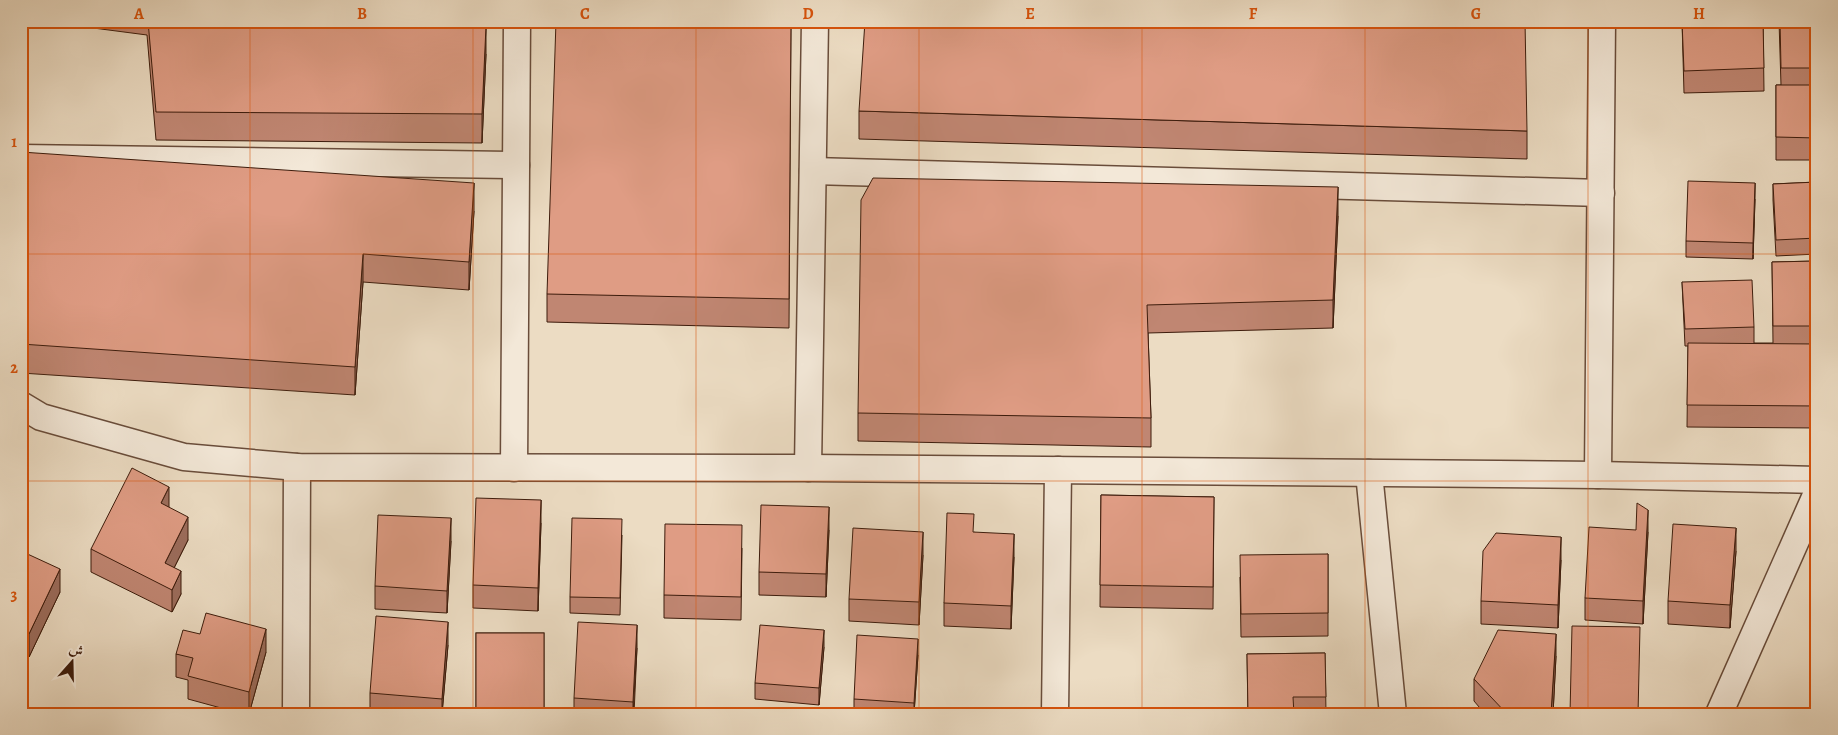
<svg xmlns="http://www.w3.org/2000/svg" width="1838" height="735" font-family="Alegreya,Amiri,serif">
	<rect width="100%" height="100%" fill="#ecdcc3"/>
	<filter id="stains"><feTurbulence type="fractalNoise" baseFrequency=".004" numOctaves="4"/><feColorMatrix values="0 0 0 0 .2 0 0 0 0 .09 0 0 0 0 .02 0 0 0 .5 -.17"/></filter>
	<radialGradient id="worn" r=".72"><stop offset=".6" stop-color="#630" stop-opacity="0"/><stop offset="1" stop-color="#630" stop-opacity=".3"/></radialGradient>
	<g fill="none" stroke-linecap="round" stroke-linejoin="round">
		<defs>
			<g id="street">
				<polyline points="21,158 516,165"/>
				<polyline points="813,171 1601,193"/>
				<polyline points="21,405 41,417 184,457 297,467 808,468 1598,475 1817,480"/>
				<polyline points="514,468 517,21"/>
				<polyline points="808,468 815,21"/>
				<polyline points="1369,473 1393,714"/>
				<polyline points="1598,475 1602,21"/>
				<polyline points="296,714 297,467"/>
				<polyline points="1055,714 1058,470"/>
				<polyline points="1719,714 1817,493"/>
			</g>
		</defs>
		<use href="#street" stroke="#694c3a" stroke-width="29"/>
		<use href="#street" stroke="#f3e8d8" stroke-width="26"/>
	</g>
	<g fill="#c08672" stroke="#3d1c0c">
		<polygon points="55,21 378,21 378,25 486,54 482,143 156,140 147,35 55,23"/>
		<polygon points="791,21 789,328 547,322 547,294"/>
		<polygon points="1682,21 1763,21 1764,91 1684,93"/>
		<polygon points="1779,21 1817,21 1817,160 1776,160 1776,85 1781,85"/>
		<polygon points="859,111 1527,131 1527,159 859,139"/>
		<polygon points="21,152 474,211 469,290 363,282 355,395 21,373"/>
		<polygon points="1817,182 1817,254 1776,256 1773,200 1773,184"/>
		<polygon points="1755,199 1753,259 1686,257 1686,241"/>
		<polygon points="1338,216 1333,328 1148,333 1151,418 1151,447 858,441 858,413"/>
		<polygon points="1817,261 1817,428 1687,427 1688,346 1685,346 1682,282 1754,327 1754,343 1773,343 1772,262"/>
		<polygon points="1101,495 1214,497 1213,609 1100,607"/>
		<polygon points="169,507 188,540 174,568 181,594 172,612 91,572 91,549"/>
		<polygon points="541,523 538,611 473,608 473,585"/>
		<polygon points="829,530 826,597 759,595 759,572"/>
		<polygon points="1636,530 1648,532 1643,624 1585,620 1585,598"/>
		<polygon points="974,532 1014,557 1011,629 944,626 944,603"/>
		<polygon points="622,535 620,615 570,613 570,597"/>
		<polygon points="451,541 447,613 375,609 375,586"/>
		<polygon points="742,548 741,620 664,618 664,595"/>
		<polygon points="21,551 60,592 29,657 21,653"/>
		<polygon points="1736,551 1730,628 1668,624 1668,601"/>
		<polygon points="1328,554 1328,636 1241,637 1240,577"/>
		<polygon points="923,555 919,625 849,621 849,599"/>
		<polygon points="1561,560 1558,628 1481,624 1481,601"/>
		<rect x="476" y="633" width="68" height="81"/>
		<polygon points="448,645 442,714 370,714 370,693"/>
		<polygon points="824,647 819,705 755,699 755,683"/>
		<polygon points="637,648 634,714 574,714 574,698"/>
		<polygon points="266,652 249,714 243,714 188,699 188,680 176,677 176,654"/>
		<polygon points="1325,653 1326,713 1248,714 1247,654"/>
		<polygon points="918,655 914,714 854,714 854,699"/>
		<polygon points="1556,656 1553,714 1485,714 1474,701 1474,679"/>
	</g>
	<g fill="#9c6d5c" stroke="#3d1c0c">
		<polygon points="486,26 486,54 482,143 482,114"/>
		<polygon points="474,183 474,211 469,290 469,262"/>
		<polygon points="1755,183 1755,199 1753,259 1753,243"/>
		<polygon points="1338,187 1338,216 1333,328 1333,300"/>
		<polygon points="363,254 363,282 355,395 355,367"/>
		<polygon points="169,487 169,510 161,503"/>
		<polygon points="541,500 541,523 538,611 538,588"/>
		<polygon points="829,507 829,530 826,597 826,574"/>
		<polygon points="1648,510 1648,532 1643,624 1643,601"/>
		<polygon points="188,517 188,540 165,586 165,563"/>
		<polygon points="451,518 451,541 447,613 447,591"/>
		<polygon points="1736,528 1736,551 1730,628 1730,605"/>
		<polygon points="923,532 923,555 919,625 919,602"/>
		<polygon points="1014,534 1014,557 1011,629 1011,606"/>
		<polygon points="1561,537 1561,560 1558,628 1558,605"/>
		<polygon points="60,569 60,592 29,657 29,634"/>
		<polygon points="181,571 181,594 172,612 172,590"/>
		<polygon points="448,622 448,645 442,714 442,699"/>
		<polygon points="637,625 637,648 633,714 633,702"/>
		<polygon points="266,629 266,652 249,714 249,692"/>
		<polygon points="824,630 824,647 819,705 819,688"/>
		<polygon points="1556,634 1556,656 1553,714 1551,714"/>
		<polygon points="918,639 918,655 914,714 914,703"/>
	</g>
	<g fill="#df9c84" stroke="#3d1c0c">
		<polygon points="148,21 377,21 377,25 486,26 482,114 156,112"/>
		<polygon points="556,21 791,21 789,299 547,294"/>
		<polygon points="865,21 1525,21 1527,131 859,111"/>
		<polygon points="1682,21 1763,21 1764,68 1684,71"/>
		<polygon points="1780,21 1817,21 1817,68 1781,68"/>
		<polygon points="1776,85 1817,85 1817,138 1776,137"/>
		<polygon points="21,152 474,183 469,262 363,254 355,367 21,344"/>
		<polygon points="873,178 1338,187 1333,300 1147,305 1151,418 858,413 861,200"/>
		<polygon points="1688,181 1755,183 1753,243 1686,241"/>
		<polygon points="1817,182 1817,238 1776,240 1773,184"/>
		<polygon points="1817,261 1817,326 1773,326 1772,262"/>
		<polygon points="1752,280 1754,327 1685,329 1682,282"/>
		<polygon points="1688,343 1817,344 1817,406 1687,405"/>
		<polygon points="132,468 169,487 161,503 188,517 165,563 181,571 172,590 91,549"/>
		<polygon points="1101,495 1214,497 1213,587 1100,585"/>
		<polygon points="476,498 541,500 538,588 473,585"/>
		<polygon points="1637,503 1648,510 1643,601 1585,598 1589,527 1636,530"/>
		<polygon points="761,505 829,507 826,574 759,572"/>
		<polygon points="947,513 974,514 973,532 1014,534 1011,606 944,603"/>
		<polygon points="378,515 451,518 447,591 375,586"/>
		<polygon points="572,518 622,519 620,598 570,597"/>
		<polygon points="665,524 742,525 741,597 664,595"/>
		<polygon points="1673,524 1736,528 1730,605 1668,601"/>
		<polygon points="853,528 923,532 919,602 849,599"/>
		<polygon points="1496,533 1561,537 1558,605 1481,601 1483,551"/>
		<polygon points="21,551 60,569 29,634 21,630"/>
		<polygon points="1328,554 1328,613 1241,614 1240,555"/>
		<polygon points="206,613 266,629 249,692 188,676 193,658 176,654 183,630 200,634"/>
		<polygon points="376,616 448,622 442,699 370,693"/>
		<polygon points="578,622 637,625 633,702 574,698"/>
		<polygon points="760,625 824,630 819,688 755,683"/>
		<polygon points="1572,626 1640,627 1638,714 1570,714"/>
		<polygon points="1498,630 1556,634 1551,714 1507,714 1474,679"/>
		<rect x="476" y="633" width="68" height="75"/>
		<polygon points="857,635 918,639 914,703 854,699"/>
		<polygon points="1325,653 1326,697 1293,697 1294,714 1248,714 1247,654"/>
	</g>
	<path fill="none" stroke="#d7530c" stroke-width="1" stroke-opacity="0.55" d="M250 21V714M473 21V714M696 21V714M919 21V714M1142 21V714M1365 21V714M1588 21V714M21 254H1817M21 481H1817"/>
	<rect width="1838" height="735" fill="none" stroke="#ecdcc3" stroke-width="55"/>
	<g transform="translate(72 662) rotate(20)" stroke="#f3e8d8" stroke-width="4" paint-order="stroke">
	<path d="M0-4L9 19L0 12L-9 19Z" fill="#3d1c0c"/>
	<text y="-8" font-size="14" font-weight="bold" text-anchor="middle" fill="#3d1c0c">ش</text>
	</g>
	<rect x="28" y="28" width="1782" height="680" fill="none" stroke="#d7530c" stroke-width="2"/>
	<g font-size="16" text-anchor="middle" font-weight="bold" fill="#d7530c">
		<text x="139" y="19">A</text>
		<text x="362" y="19">B</text>
		<text x="585" y="19">C</text>
		<text x="808" y="19">D</text>
		<text x="1030" y="19">E</text>
		<text x="1253" y="19">F</text>
		<text x="1476" y="19">G</text>
		<text x="1699" y="19">H</text>
		<text x="14" y="147">1</text>
		<text x="14" y="373">2</text>
		<text x="14" y="600">3</text>
	</g>
	<rect width="100%" height="100%" filter="url(#stains)"/>
	<rect width="100%" height="100%" fill="url(#worn)"/>
</svg>
